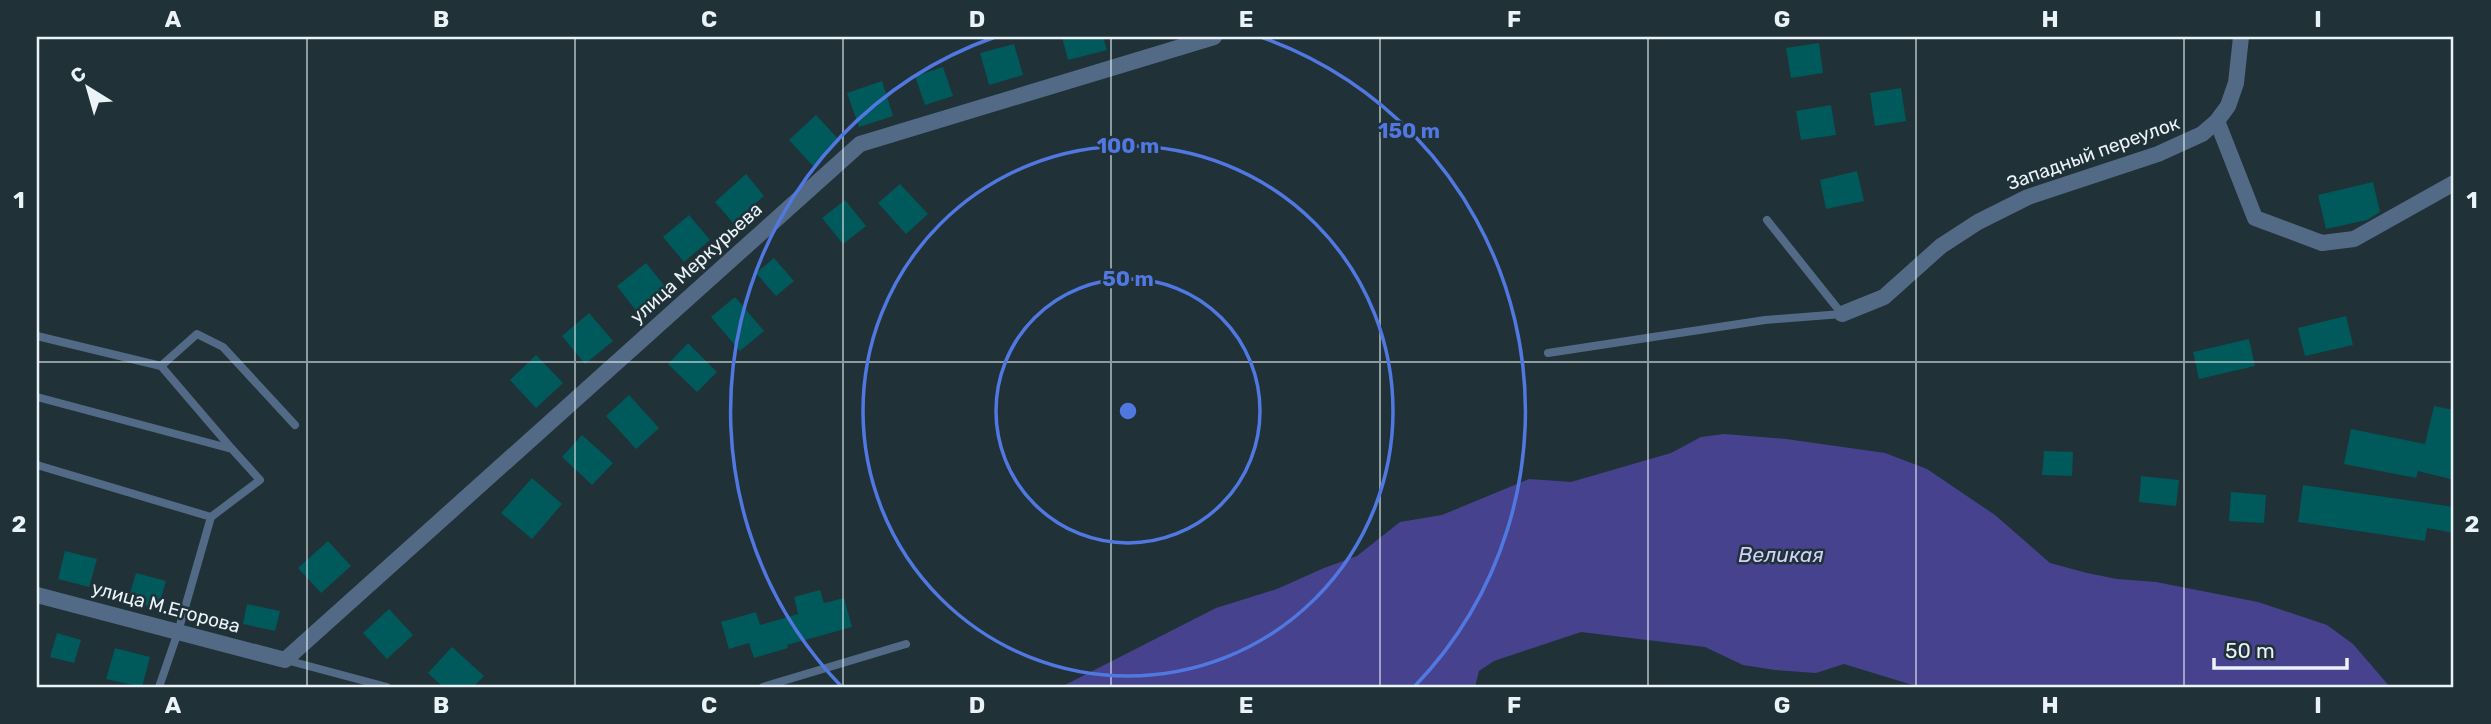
<svg xmlns="http://www.w3.org/2000/svg" width="2491" height="724" font-family="Rubik,sans-serif">
	<rect width="100%" height="100%" fill="#213138"/>
	<polygon fill="#47428d" points="1724,434 1786,439 1885,453 1927,469 1995,515 2050,563 2087,573 2117,579 2156,582 2258,602 2327,625 2353,644 2390,687 1919,687 1844,664 1816,673 1775,670 1743,665 1705,647 1581,632 1494,661 1479,671 1475,687 1061,687 1216,608 1277,589 1324,568 1357,556 1400,522 1442,515 1529,479 1571,482 1671,453 1701,437"/>
	<g fill="#00595a">
		<polygon points="1062,37 1103,37 1107,50 1068,60"/>
		<polygon points="1819,43 1823,73 1791,78 1786,48"/>
		<polygon points="1014,44 1023,75 989,85 980,53"/>
		<polygon points="943,67 953,96 925,105 915,76"/>
		<polygon points="882,81 893,116 859,127 847,93"/>
		<polygon points="1901,88 1906,121 1875,126 1870,93"/>
		<polygon points="1831,105 1836,135 1801,140 1796,111"/>
		<polygon points="816,115 840,141 813,166 789,140"/>
		<polygon points="1857,171 1864,201 1826,209 1820,180"/>
		<polygon points="746,174 764,196 733,223 715,202"/>
		<polygon points="2373,182 2380,212 2367,220 2326,229 2318,195"/>
		<polygon points="900,184 928,214 906,234 878,203"/>
		<polygon points="845,200 866,226 843,244 822,218"/>
		<polygon points="689,215 710,240 684,262 663,237"/>
		<polygon points="774,258 794,281 776,296 756,273"/>
		<polygon points="646,263 667,289 637,312 617,286"/>
		<polygon points="735,297 764,331 740,351 711,317"/>
		<polygon points="589,313 613,341 585,364 562,336"/>
		<polygon points="2346,316 2353,345 2305,356 2298,328"/>
		<polygon points="2249,339 2255,366 2199,379 2193,352"/>
		<polygon points="688,343 717,372 697,392 668,364"/>
		<polygon points="536,355 563,383 536,408 510,380"/>
		<polygon points="629,395 659,428 636,449 606,416"/>
		<polygon points="2434,406 2454,410 2454,480 2418,471 2416,478 2344,464 2351,429 2425,444"/>
		<polygon points="582,435 613,463 592,485 562,457"/>
		<polygon points="2044,451 2073,452 2072,476 2042,475"/>
		<polygon points="2141,476 2179,480 2176,506 2139,502"/>
		<polygon points="532,478 562,504 532,539 501,513"/>
		<polygon points="2303,485 2454,507 2454,533 2427,528 2425,541 2298,522"/>
		<polygon points="2231,492 2266,495 2264,523 2229,521"/>
		<polygon points="328,541 351,566 321,593 298,568"/>
		<polygon points="65,551 97,559 89,587 58,579"/>
		<polygon points="136,573 166,581 158,609 128,600"/>
		<polygon points="820,590 824,603 844,598 852,627 787,645 788,648 754,658 749,643 729,649 721,622 756,612 760,625 798,614 794,597"/>
		<polygon points="247,604 280,611 275,631 243,624"/>
		<polygon points="389,609 413,635 387,659 363,633"/>
		<polygon points="57,633 81,640 74,663 50,657"/>
		<polygon points="452,647 484,676 473,687 443,687 428,673"/>
		<polygon points="115,648 150,657 142,687 106,679"/>
	</g>
	<g fill="none" stroke-linecap="round" stroke-linejoin="round">
		<g stroke="#536a87" stroke-width="8">
			<polyline points="1767,220 1842,314"/>
			<polyline points="37,336 161,366 232,449"/>
			<polyline points="1548,353 1765,320 1842,314"/>
			<polyline points="161,366 197,334 223,347 295,425"/>
			<polyline points="37,397 232,449 260,480 211,517"/>
			<polyline points="37,465 211,517"/>
			<polyline points="286,660 387,687"/>
			<polyline points="159,687 178,632 211,517"/>
			<polyline points="763,687 906,644"/>
		</g>
		<g stroke="#536a87" stroke-width="16">
			<polyline points="2217,121 2255,218 2322,243 2354,239 2454,183"/>
			<polyline points="1842,314 1884,297 1941,246 1978,222 2028,197 2158,154 2202,134 2217,121 2228,106 2236,83 2241,37"/>
			<polyline points="37,595 285,660 860,144 1214,37"/>
		</g>
	</g>
	<path fill="none" stroke="#eaf4f8" stroke-width="2" stroke-opacity="0.55" d="M307 37V687M575 37V687M843 37V687M1111 37V687M1380 37V687M1648 37V687M1916 37V687M2184 37V687M37 362H2454"/>
	<g fill="none" stroke="#5078e0" stroke-width="3.5">
		<circle cx="1128" cy="411" r="132"/>
		<circle cx="1128" cy="411" r="265"/>
		<path d="M842 687A397 397 0 0 1 995 37M1261 37A397 397 0 0 1 1414 687"/>
	</g>
	<g text-anchor="middle" dominant-baseline="central" stroke-width="5" stroke-linejoin="round" paint-order="stroke">
		<g font-size="19" fill="#eaf4f8" stroke="#213138">
			<text transform="translate(2093 153) rotate(-20)">Западный переулок</text>
			<text transform="translate(696 263) rotate(-42)">улица Меркурьева</text>
			<text transform="translate(166 607) rotate(15)">улица М.Егорова</text>
		</g>
		<g font-size="21" font-style="italic" fill="#d0d2fd" stroke="#213138">
			<text x="1781" y="554">Великая</text>
		</g>
	</g>
	<circle cx="1128" cy="411" r="10" fill="#5078e0" stroke="#213138" stroke-width="3.5"/>
	<g font-size="21" text-anchor="middle" font-weight="bold" fill="#5078e0" stroke="#213138" stroke-width="5" stroke-linejoin="round" paint-order="stroke">
		<text x="1409" y="138">150 m</text>
		<text x="1128" y="153">100 m</text>
		<text x="1128" y="286">50 m</text>
	</g>
	<rect width="2491" height="724" fill="none" stroke="#213138" stroke-width="77"/>
	<g transform="translate(88 88) rotate(323)" stroke="#213138" stroke-width="5" paint-order="stroke">
	<path d="M0-5L12 26L0 18L-12 26Z" fill="#eaf4f8"/>
	<text y="-10" font-size="19" font-weight="bold" text-anchor="middle" fill="#eaf4f8">С</text>
	</g>
	<path d="M2214 658v10h133v-10" fill="none" stroke="#eaf4f8" stroke-width="3.5"/>
	<text x="2225" y="658" font-size="21" fill="#eaf4f8" stroke="#213138" stroke-width="5" paint-order="stroke">50 m</text>
	<rect x="38" y="38" width="2414" height="648" fill="none" stroke="#eaf4f8" stroke-width="2.5"/>
	<g font-size="23" text-anchor="middle" font-weight="bold" fill="#eaf4f8">
		<text x="173" y="27">A</text>
		<text x="441" y="27">B</text>
		<text x="709" y="27">C</text>
		<text x="977" y="27">D</text>
		<text x="1246" y="27">E</text>
		<text x="1514" y="27">F</text>
		<text x="1782" y="27">G</text>
		<text x="2050" y="27">H</text>
		<text x="2318" y="27">I</text>
		<text x="19" y="208">1</text>
		<text x="2472" y="208">1</text>
		<text x="19" y="532">2</text>
		<text x="2472" y="532">2</text>
		<text x="173" y="713">A</text>
		<text x="441" y="713">B</text>
		<text x="709" y="713">C</text>
		<text x="977" y="713">D</text>
		<text x="1246" y="713">E</text>
		<text x="1514" y="713">F</text>
		<text x="1782" y="713">G</text>
		<text x="2050" y="713">H</text>
		<text x="2318" y="713">I</text>
	</g>
</svg>
